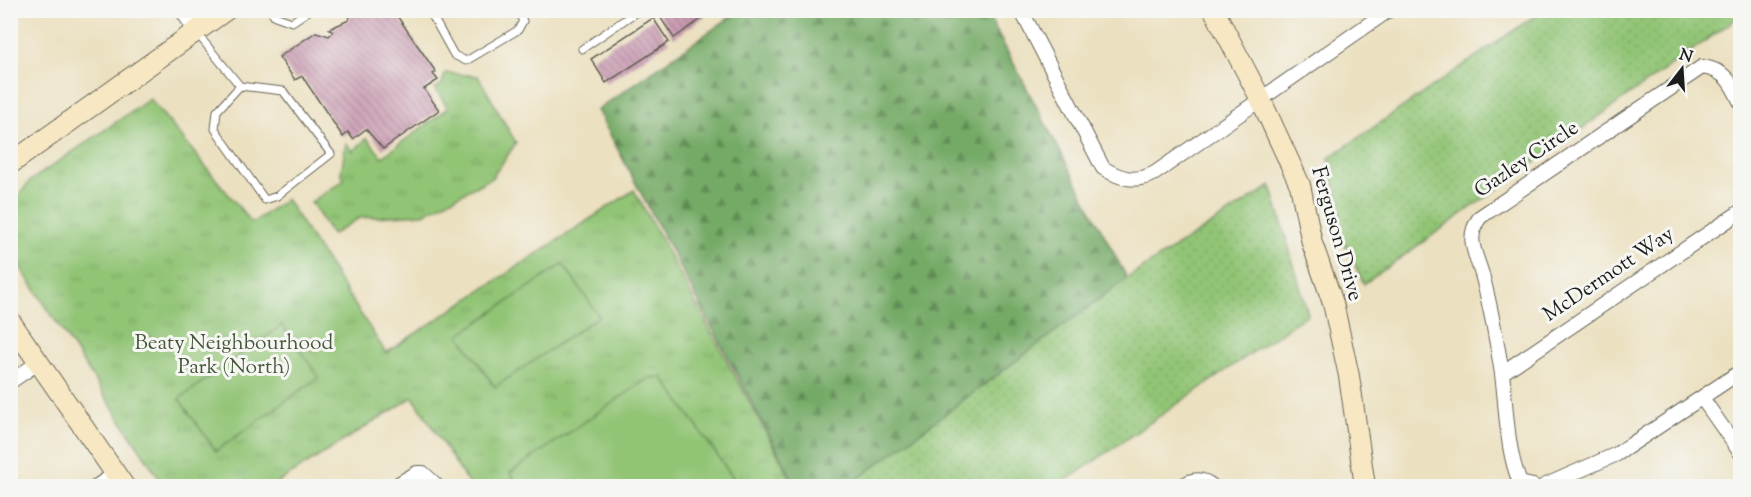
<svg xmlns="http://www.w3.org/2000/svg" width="1751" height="497" font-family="'Sorts Mill Goudy',serif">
	<defs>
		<pattern id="grass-dots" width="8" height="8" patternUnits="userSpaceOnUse" patternTransform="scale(1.5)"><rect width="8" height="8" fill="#91c475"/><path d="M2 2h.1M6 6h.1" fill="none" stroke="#7ca865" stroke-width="1.8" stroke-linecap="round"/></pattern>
		<pattern id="forest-firs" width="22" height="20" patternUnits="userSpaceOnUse" patternTransform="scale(1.5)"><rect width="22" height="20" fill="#74aa66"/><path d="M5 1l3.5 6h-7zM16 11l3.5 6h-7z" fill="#5e8a53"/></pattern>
		<pattern id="park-tufts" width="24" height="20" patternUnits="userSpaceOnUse" patternTransform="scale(1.5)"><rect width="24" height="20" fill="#91c475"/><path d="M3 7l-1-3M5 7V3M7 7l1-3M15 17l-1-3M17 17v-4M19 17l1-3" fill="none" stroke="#7ca865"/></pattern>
		<pattern id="building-back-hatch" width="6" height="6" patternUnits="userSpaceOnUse" patternTransform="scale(1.5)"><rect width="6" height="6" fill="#c694ad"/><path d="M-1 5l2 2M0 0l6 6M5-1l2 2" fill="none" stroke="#a0788c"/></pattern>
	</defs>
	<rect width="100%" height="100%" fill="#f6f6f2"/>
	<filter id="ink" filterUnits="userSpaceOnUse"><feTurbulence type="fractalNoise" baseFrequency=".0167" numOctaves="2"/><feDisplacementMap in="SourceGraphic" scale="12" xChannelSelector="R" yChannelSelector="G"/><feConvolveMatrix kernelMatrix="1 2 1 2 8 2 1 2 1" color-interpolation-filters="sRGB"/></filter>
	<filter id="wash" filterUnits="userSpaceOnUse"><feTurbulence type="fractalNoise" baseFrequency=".008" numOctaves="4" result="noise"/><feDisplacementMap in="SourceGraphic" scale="24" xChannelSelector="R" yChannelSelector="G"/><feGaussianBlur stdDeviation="1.35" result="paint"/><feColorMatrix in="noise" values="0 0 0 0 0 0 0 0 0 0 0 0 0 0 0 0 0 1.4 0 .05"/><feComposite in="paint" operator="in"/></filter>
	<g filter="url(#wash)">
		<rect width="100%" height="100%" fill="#ebe0bf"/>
		<g fill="url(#grass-dots)" stroke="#567048" stroke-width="1.5">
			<polygon points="1542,11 1740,10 1740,16 1364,284 1343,241 1329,158"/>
			<polygon points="1271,186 1308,314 1058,486 848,486 1127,278"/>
		</g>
		<polygon fill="url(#forest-firs)" stroke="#486341" stroke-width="1.5" points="739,11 986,11 1127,278 848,486 796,486 597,110"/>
		<g fill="url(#park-tufts)" stroke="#567048" stroke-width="1.5">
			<polygon points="445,73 478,76 516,143 492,178 423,214 359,218 332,235 311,202 344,180 341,173 346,143 353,151 367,138 382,157 448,108 435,89 442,84"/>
			<polygon points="150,99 252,223 286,199 386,353 634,190 795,486 470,486 413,397 272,486 164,486 11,253 12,204 30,181"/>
		</g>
		<g fill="#91c475" stroke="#567048" stroke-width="1.5">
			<polygon points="563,264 599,316 495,387 459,335"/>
			<polygon points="282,325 319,377 216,451 179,399"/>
			<polygon points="662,377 739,486 519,486 510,473 649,378"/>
		</g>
		<g id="blocks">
			<g fill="url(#building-back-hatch)">
				<polygon points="351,10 397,10 395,13 436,72 433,74 438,80 424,89 439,110 383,149 366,129 353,139 348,132 343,137 302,76 295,80 279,57 316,32 329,36 333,32 329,29 349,20"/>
				<polygon points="663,10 714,10 674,38 658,14"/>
				<polygon points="653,18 669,42 606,83 591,59"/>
			</g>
		</g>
	</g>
	<g filter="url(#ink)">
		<use href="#blocks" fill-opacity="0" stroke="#646155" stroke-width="1.5"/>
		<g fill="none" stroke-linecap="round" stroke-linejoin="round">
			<defs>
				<g id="lane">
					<polyline points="270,10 275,16 292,22 310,10"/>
					<polyline points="429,10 454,55 466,61 518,30 523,21 517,10"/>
					<polyline points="196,32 240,86 283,91 331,154 277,196 265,200 215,129 217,111 240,86"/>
					<polyline points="582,49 639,10"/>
				</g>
				<g id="street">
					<polyline points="182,10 196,32"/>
					<path d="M1021 10 1103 168C1121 179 1136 183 1155 173L1389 10"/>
					<polyline points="1502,373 1740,212"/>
					<polyline points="10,382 39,362"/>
					<polyline points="1702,398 1740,452"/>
					<polyline points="97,486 115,474"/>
					<polyline points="395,486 417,473 423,473 437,486"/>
					<path d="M1182 486C1192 479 1201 477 1212 486"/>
					<path d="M1533 486 1520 483C1506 448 1507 411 1502 374 1497 342 1491 309 1483 278 1477 255 1464 239 1480 217L1702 67C1725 70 1731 82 1740 101"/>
					<polyline points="1544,486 1617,454 1740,372"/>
				</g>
				<g id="secondary">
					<polyline points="1214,10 1260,98 1300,185 1312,243 1333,303 1349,376 1365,486"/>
					<polyline points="10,164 226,10"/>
					<polyline points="10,321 124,486"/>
				</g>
			</defs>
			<use href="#lane" stroke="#646155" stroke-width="9"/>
			<use href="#street" stroke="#646155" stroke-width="16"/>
			<use href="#secondary" stroke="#646155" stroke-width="22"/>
			<use href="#lane" stroke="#fff" stroke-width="7"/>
			<use href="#street" stroke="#fff" stroke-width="14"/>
			<use href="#secondary" stroke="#f7e8c3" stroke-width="20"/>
		</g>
	</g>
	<g text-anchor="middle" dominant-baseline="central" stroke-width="6" stroke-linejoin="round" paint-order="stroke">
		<g font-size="21" fill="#1c1c1c" stroke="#f6f6f2">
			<text transform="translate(1527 160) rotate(-34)">Gazley Circle</text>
			<text transform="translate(1336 234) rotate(74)">Ferguson Drive</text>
			<text transform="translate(1609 275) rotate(-34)">McDermott Way</text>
		</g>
		<g font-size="21" fill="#45573b" stroke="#f6f6f2">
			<text x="234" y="344">Beaty Neighbourhood<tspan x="234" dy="24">Park (North)</tspan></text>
		</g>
	</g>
	<rect width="1751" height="497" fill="none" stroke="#f6f6f2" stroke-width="36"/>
	<g transform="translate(1682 69) rotate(17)" stroke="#f6f6f2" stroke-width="4.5" paint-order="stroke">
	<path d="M0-4.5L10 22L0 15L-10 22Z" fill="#1c1c1c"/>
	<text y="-9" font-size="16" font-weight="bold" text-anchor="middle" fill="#1c1c1c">N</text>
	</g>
</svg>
